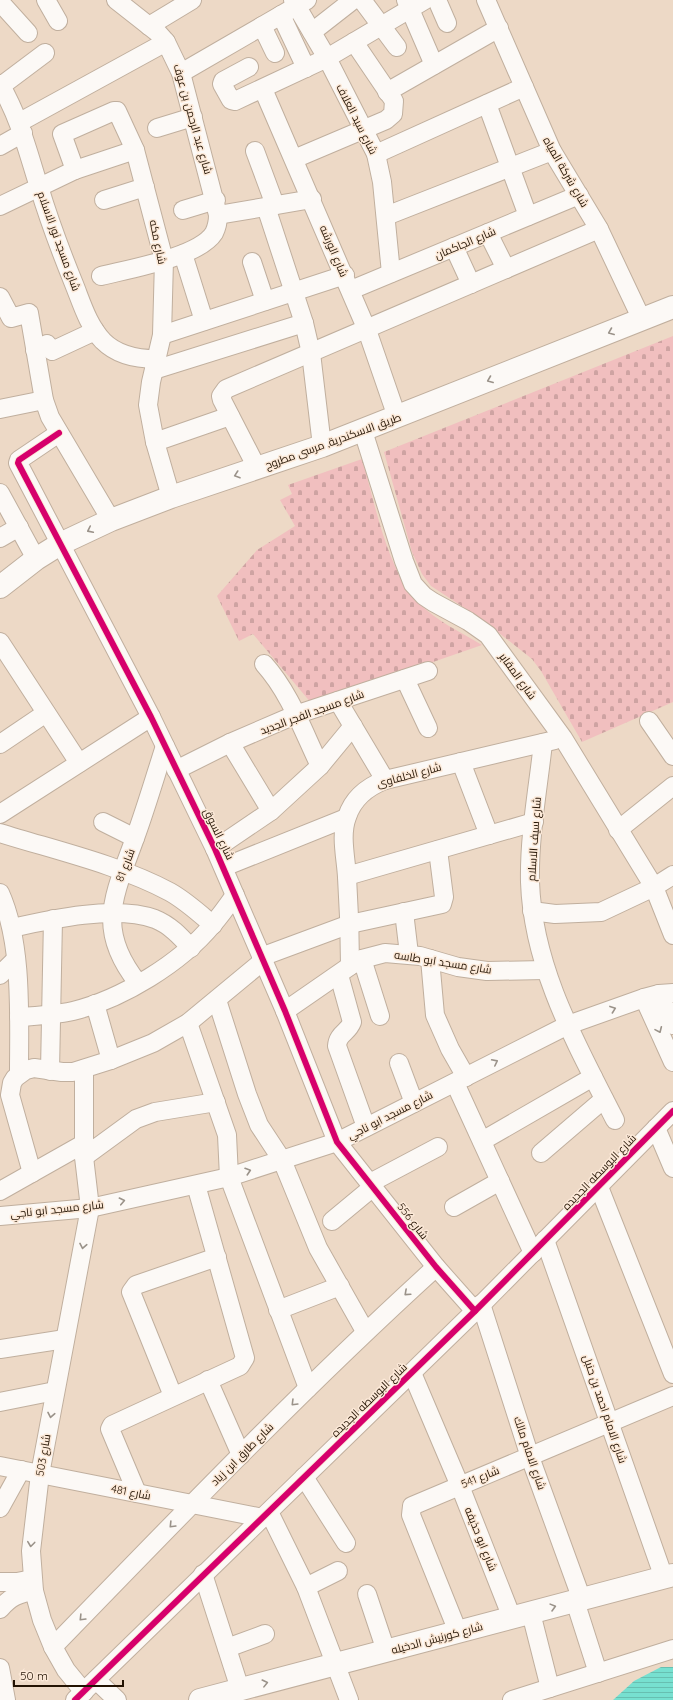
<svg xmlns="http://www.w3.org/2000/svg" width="673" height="1700" font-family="Quicksand,Cairo,sans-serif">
	<defs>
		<pattern id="cemetery-stones" width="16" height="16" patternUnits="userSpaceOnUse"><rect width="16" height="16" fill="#f1bfbf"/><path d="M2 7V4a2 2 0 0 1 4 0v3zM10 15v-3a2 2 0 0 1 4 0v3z" fill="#cea3a2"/></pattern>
		<pattern id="water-rules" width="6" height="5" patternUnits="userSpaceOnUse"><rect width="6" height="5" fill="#77e0d0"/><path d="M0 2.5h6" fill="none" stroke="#67bfb1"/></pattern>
	</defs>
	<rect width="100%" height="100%" fill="#edd9c6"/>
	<g fill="url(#cemetery-stones)">
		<polygon points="673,336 673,702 582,742 541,671 532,659 480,618 431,586 422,574 412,552 384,452"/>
		<path d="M362 459C375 503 387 571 419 603 436 621 461 632 482 645L312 704 253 634 239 641 217 596 257 550 295 526 280 500 292 494 288 485Z"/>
	</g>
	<polygon fill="url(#water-rules)" points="661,1667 673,1667 673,1700 613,1700 634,1681"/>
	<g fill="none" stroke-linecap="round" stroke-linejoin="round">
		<defs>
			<g id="minor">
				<polyline points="46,0 58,21"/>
				<polyline points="293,0 327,58 376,154 382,182 391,273"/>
				<polyline points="362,0 397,47"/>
				<polyline points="406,0 434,65"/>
				<polyline points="437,0 447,23"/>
				<polyline points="486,0 552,151 599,229 642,320"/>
				<polyline points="0,2 28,33"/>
				<polyline points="281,15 306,68"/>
				<polyline points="149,26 192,0"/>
				<polyline points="262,26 275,53"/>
				<polyline points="312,32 353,0"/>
				<polyline points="249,67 223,81 222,84 231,100 235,101 327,58 425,0"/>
				<polyline points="181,73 307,0"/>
				<path d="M0 84C20 119 27 149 39 187 49 220 61 252 74 284 82 304 88 325 103 341 117 355 137 359 156 359"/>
				<polyline points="1,86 45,53"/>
				<polyline points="263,89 367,330 397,417"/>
				<polyline points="387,92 499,28"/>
				<polyline points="487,104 528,216"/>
				<polyline points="20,122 166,42"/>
				<polyline points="157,128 193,117"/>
				<polyline points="0,146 23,133"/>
				<polyline points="255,151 275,205"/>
				<polyline points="376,154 524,87"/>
				<polyline points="294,159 386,120 393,114 394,101 354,42"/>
				<polyline points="75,170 62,134 114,111 117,111 135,150 164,260 162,335 151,382 148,405 155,442 171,497"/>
				<polyline points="104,200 145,187"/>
				<polyline points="0,206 75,170 135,150"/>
				<polyline points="266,207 304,323 311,353 322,446"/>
				<polyline points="183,210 216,200"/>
				<polyline points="218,215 312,199"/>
				<polyline points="386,216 552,151"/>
				<polyline points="488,233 506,269"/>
				<polyline points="454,247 471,284"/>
				<polyline points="183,254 204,321"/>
				<polyline points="252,262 265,301"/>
				<path d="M101 276C129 269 199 257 214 233 217 227 218 221 218 215L181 73 166 42 158 33 116 0"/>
				<polyline points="351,290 579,195"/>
				<polyline points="0,297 11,318 29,313 44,400 50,417 111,520"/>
				<polyline points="162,335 345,275"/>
				<polyline points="35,350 47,344 52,351 95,331"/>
				<polyline points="154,370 304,323"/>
				<polyline points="0,409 44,400"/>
				<polyline points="363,431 404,561 413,584 424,596 433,602 468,621 488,635 563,738 654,887 673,935"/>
				<polyline points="59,433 19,460 18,463 151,717 215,849 285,1011 337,1142 436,1267 475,1311"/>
				<polyline points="155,442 230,416"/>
				<polyline points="257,468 222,400 221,396 226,389 599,229"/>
				<polyline points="0,493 36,559"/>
				<polyline points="0,538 19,527"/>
				<polyline points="0,642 79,763"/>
				<path d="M264 664C290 693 303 731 320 766"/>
				<polyline points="405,679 428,728"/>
				<polyline points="338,701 385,780"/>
				<polyline points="649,721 673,756"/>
				<polyline points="230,743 271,811"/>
				<path d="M543 743C538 789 529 836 530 882 533 969 577 1045 615 1120"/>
				<polyline points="0,744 46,713"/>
				<polyline points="461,762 489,835"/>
				<polyline points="176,770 230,743 295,715 428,671"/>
				<polyline points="0,814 151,717"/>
				<polyline points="103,822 135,838"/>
				<polyline points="618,830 673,786"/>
				<path d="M0 833C54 850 120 865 170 892 186 901 199 913 213 925"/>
				<polyline points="215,849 271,811 320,766 353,726"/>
				<polyline points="224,867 346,818"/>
				<polyline points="347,876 534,822"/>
				<path d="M0 893C23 944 19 1018 19 1073"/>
				<polyline points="532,911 555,914 601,912 654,887 673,875"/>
				<polyline points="404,912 409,954"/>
				<path d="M12 928C52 919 115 905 155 919 170 925 180 936 191 948"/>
				<polyline points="261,957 350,924 442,904 444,897 438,850"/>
				<polyline points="362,959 380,1016"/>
				<polyline points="430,959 435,1015 450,1049 466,1077"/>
				<path d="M350 966C350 936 349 907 347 877 346 858 340 835 347 817 353 798 367 787 385 780L555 740"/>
				<polyline points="0,975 16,959"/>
				<path d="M339 975 352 1022C348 1033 338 1033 337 1046L366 1127"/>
				<path d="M138 983C95 929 114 896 135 838 146 808 155 777 165 746"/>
				<polyline points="659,994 673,1025"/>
				<polyline points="644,998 673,1062"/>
				<polyline points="217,1000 247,1094 259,1125 282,1160 318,1248 365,1331"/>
				<polyline points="95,1004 111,1060"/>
				<polyline points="285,1011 350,966 362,959 385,953 420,956 458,967 487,971 545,970"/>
				<path d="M19 1017C37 1016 55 1015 73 1011 122 999 181 963 213 924 221 915 228 905 235 895"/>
				<polyline points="188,1023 227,1135 229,1177 308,1388"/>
				<polyline points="399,1063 414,1103"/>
				<polyline points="50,1071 53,919"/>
				<polyline points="455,1083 533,1253"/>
				<polyline points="656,1128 673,1168"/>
				<polyline points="482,1141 593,1077"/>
				<polyline points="541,1153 604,1099"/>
				<polyline points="84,1157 136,1119 155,1112 216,1102"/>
				<polyline points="32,1173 10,1095 12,1083 15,1078 26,1070 34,1068 62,1072 73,1072 111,1060 153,1043 188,1023 263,961"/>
				<polyline points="370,1183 438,1147"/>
				<polyline points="599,1187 673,1374"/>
				<polyline points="0,1191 85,1143"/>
				<polyline points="454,1207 500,1181"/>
				<polyline points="0,1216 90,1208 229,1177 337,1142 568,1025 644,998 659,994 673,993"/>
				<polyline points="332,1221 373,1187"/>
				<polyline points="545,1240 664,1578"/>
				<polyline points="481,1304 530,1457 582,1600"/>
				<polyline points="278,1310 340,1286"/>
				<polyline points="0,1349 65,1339"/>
				<polyline points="412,1373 460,1486 512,1618"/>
				<polyline points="208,1380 241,1455"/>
				<polyline points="173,1396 131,1292 136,1285 217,1257"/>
				<polyline points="0,1402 55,1391"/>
				<polyline points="0,1466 263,1518"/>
				<polyline points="304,1477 346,1543"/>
				<polyline points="137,1493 110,1429 112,1425 240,1366 245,1358 196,1185"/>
				<polyline points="0,1508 21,1470"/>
				<polyline points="269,1512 306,1587 349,1700"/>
				<polyline points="203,1574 240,1689"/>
				<polyline points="0,1582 17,1582 32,1579"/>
				<polyline points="306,1587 338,1571"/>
				<polyline points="367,1594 386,1651"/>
				<polyline points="575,1601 598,1673"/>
				<path d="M0 1609C10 1597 19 1593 34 1591"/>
				<polyline points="531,1613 550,1688"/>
				<polyline points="458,1632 411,1515 412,1506 673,1396"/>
				<path d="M53 1647C178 1518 303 1388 436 1267"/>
				<polyline points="227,1648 265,1634"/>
				<polyline points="0,1668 6,1700"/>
				<polyline points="96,1680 117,1700"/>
				<polyline points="84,1692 66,1670 53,1647 42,1620 34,1591 31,1551 40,1474 90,1208 84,1157 84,1069"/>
				<polyline points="75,1700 475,1311 673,1111"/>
				<polyline points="512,1700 673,1649"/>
			</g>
			<g id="primary">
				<polyline points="0,587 36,559 60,544 111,520 171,497 322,446 673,307"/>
				<polyline points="200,1700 673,1575"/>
			</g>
		</defs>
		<use href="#minor" stroke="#c0af9e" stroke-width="20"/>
		<use href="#primary" stroke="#c0af9e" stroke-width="24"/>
		<use href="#minor" stroke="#fcf9f6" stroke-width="18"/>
		<use href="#primary" stroke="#fcf9f6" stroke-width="22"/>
		<defs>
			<g id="cycleway">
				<polyline points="59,433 19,460 18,463 151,717 215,849 285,1011 337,1142 436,1267 475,1311"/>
				<polyline points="75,1700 475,1311 673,1111"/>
			</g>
		</defs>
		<use href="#cycleway" stroke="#fce9d8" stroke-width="8"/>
		<use href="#cycleway" stroke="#d6006c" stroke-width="6"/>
	</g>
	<defs><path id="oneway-chevron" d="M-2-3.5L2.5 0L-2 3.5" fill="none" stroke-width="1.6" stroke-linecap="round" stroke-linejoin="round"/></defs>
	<g stroke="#9a9289">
		<use href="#oneway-chevron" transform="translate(611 332) rotate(158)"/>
		<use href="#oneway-chevron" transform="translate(490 380) rotate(158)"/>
		<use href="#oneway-chevron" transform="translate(237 475) rotate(161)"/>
		<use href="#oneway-chevron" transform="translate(90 530) rotate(154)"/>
		<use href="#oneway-chevron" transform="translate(613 1009) rotate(-20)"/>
		<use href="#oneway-chevron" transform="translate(659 1030) rotate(66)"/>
		<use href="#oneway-chevron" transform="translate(495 1062) rotate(-27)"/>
		<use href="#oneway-chevron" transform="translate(248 1171) rotate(-18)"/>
		<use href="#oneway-chevron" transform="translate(122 1201) rotate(-12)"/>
		<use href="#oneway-chevron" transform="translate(83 1246) rotate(101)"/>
		<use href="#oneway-chevron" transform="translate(407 1293) rotate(138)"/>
		<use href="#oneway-chevron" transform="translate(294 1403) rotate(135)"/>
		<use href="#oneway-chevron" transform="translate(51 1415) rotate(101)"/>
		<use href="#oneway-chevron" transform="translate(172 1525) rotate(134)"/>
		<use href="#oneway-chevron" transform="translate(31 1544) rotate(97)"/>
		<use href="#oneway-chevron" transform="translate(553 1607) rotate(-15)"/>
		<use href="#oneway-chevron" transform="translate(82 1618) rotate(134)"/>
		<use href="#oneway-chevron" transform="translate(265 1683) rotate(-14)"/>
	</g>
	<g text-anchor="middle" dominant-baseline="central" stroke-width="3" stroke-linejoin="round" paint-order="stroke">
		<g font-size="11" fill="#231303" stroke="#fce9d8">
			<text transform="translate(193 119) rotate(74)">شارع عبد الرحمن بن عوف</text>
			<text transform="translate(357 119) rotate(63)">شارع سيد العلاف</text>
			<text transform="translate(566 172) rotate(60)">شارع شركة المياه</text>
			<text transform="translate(59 241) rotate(70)">شارع مسجد نور الاسلام</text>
			<text transform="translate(158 242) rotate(78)">شارع مكه</text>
			<text transform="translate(465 243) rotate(-23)">شارع الجاكمان</text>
			<text transform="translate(334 251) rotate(67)">شارع الورشه</text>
			<text transform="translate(333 441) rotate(-20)">طريق الاسكندرية, مرسى مطروح</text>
			<text transform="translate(518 676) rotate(54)">شارع المقابر</text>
			<text transform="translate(312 712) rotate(-20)">شارع مسجد الفجر الجديد</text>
			<text transform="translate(409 775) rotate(-15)">شارع الخلفاوى</text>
			<text transform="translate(219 834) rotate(64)">شارع السوق</text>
			<text transform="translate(534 839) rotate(-86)">شارع سيف الاسلام</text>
			<text transform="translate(125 865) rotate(-69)">شارع 81</text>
			<text transform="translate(443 962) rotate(9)">شارع مسجد ابو طاسه</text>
			<text transform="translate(390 1115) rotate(-27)">شارع مسجد ابو ناجي</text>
			<text transform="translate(599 1172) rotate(-46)">شارع البوسطه الجديده</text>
			<text transform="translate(57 1209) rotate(-6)">شارع مسجد ابو ناجي</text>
			<text transform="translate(413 1221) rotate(52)">شارع 556</text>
			<text transform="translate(369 1400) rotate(-44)">شارع البوسطه الجديده</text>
			<text transform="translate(605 1409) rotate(71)">شارع الامام احمد بن حنبل</text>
			<text transform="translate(530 1453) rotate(71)">شارع الامام مالك</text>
			<text transform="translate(242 1454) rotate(-45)">شارع طارق ابن زياد</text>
			<text transform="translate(43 1455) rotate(-80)">شارع 503</text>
			<text transform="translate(480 1477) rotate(-22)">شارع 541</text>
			<text transform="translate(131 1492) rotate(11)">شارع 481</text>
			<text transform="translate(481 1539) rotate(68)">شارع ابو حذيفه</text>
			<text transform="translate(437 1638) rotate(-15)">شارع كورنيش الدخيله</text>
		</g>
	</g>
	<path d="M14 1680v6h109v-6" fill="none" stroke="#231303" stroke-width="2"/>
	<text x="20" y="1680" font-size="12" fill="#231303" stroke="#fce9d8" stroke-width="3" paint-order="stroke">50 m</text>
</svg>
